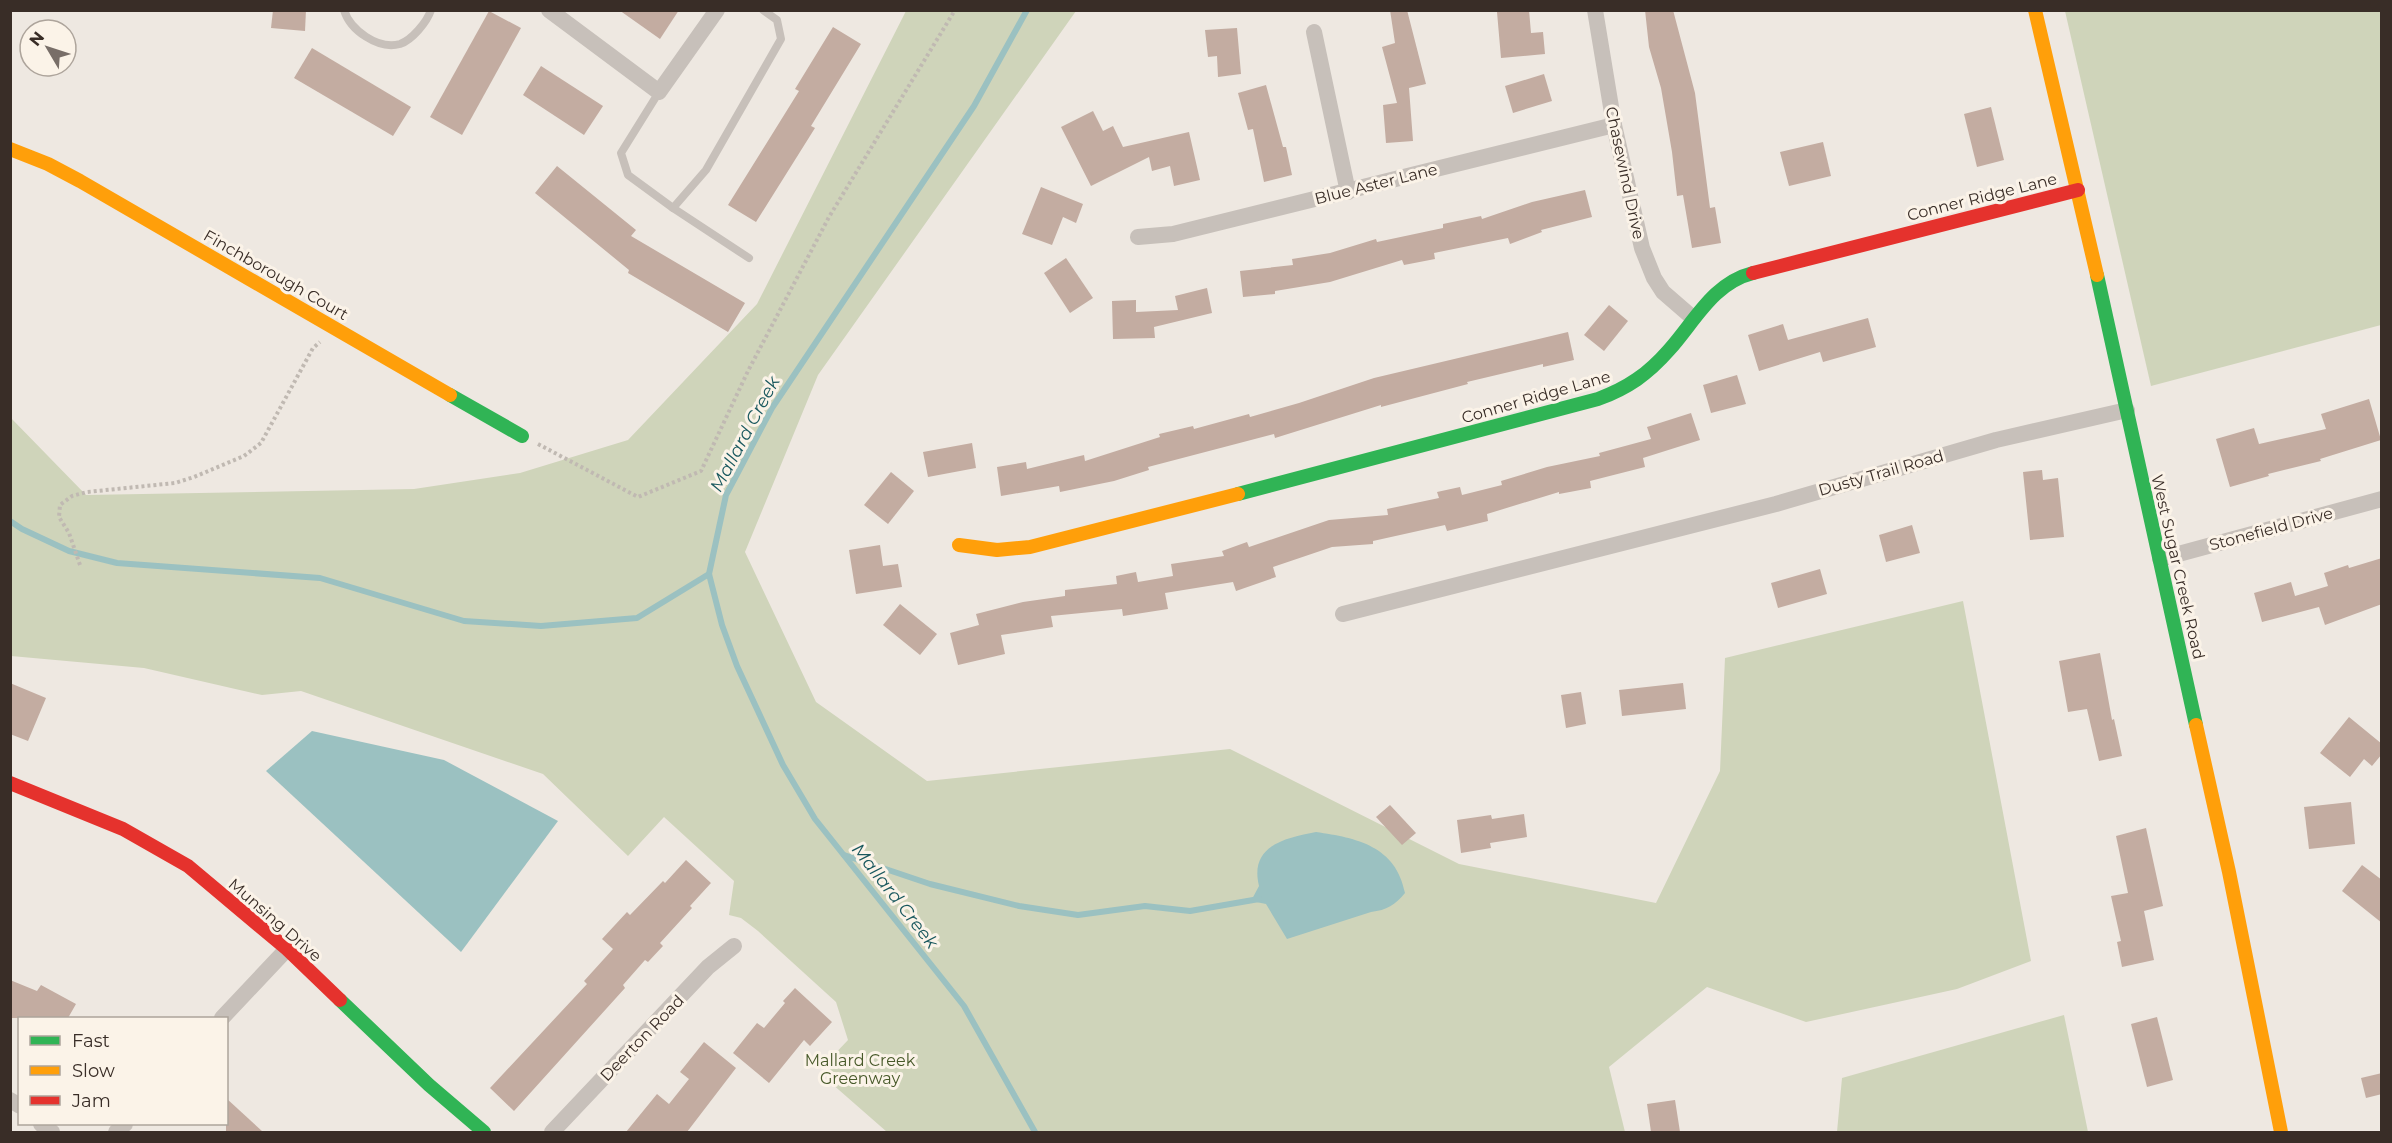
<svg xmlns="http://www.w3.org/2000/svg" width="2392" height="1143" font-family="Montserrat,sans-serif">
	<rect width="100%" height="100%" fill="#eee8e1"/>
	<g fill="#cfd4ba">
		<polygon points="906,11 1076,11 818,375 745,552 816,702 927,781 1230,749 1459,864 1656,903 1720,771 1725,658 1963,601 2031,961 1957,989 1806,1022 1707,987 1609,1067 1625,1132 887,1132 831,1083 830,1059 848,1040 836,1002 758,931 741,918 729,915 734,881 664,817 628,856 543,774 301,691 262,695 144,668 11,656 10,417 86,495 414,489 520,473 628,440 757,304"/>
		<polygon points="2065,11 2381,11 2381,325 2151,386"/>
		<polygon points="2064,1015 2088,1132 1837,1132 1842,1078"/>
	</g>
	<g fill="#9bc1c1">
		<polygon points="312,731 444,760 558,821 461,952 266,771"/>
		<path d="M1316 832C1357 838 1396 846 1405 893 1395 905 1387 910 1371 912L1287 939 1266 904 1251 901 1259 886C1249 845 1286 838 1316 832Z"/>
	</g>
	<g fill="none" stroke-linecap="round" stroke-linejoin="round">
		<g stroke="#9bc1c1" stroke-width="6">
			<polyline points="1027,10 974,106 772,408 726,495 709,574 722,625 737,666 783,765 815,819 964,1006 1035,1132"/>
			<polyline points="10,521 22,529 69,551 117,563 320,578 464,621 541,626 637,618 709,574"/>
			<polyline points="844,855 930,884 1019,906 1078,915 1145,906 1190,911 1259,899"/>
		</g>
	</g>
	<g fill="#c3aca1">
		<polygon points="273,10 306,10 305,31 271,28"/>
		<polygon points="619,10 679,10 660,39"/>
		<polygon points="1390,10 1407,10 1426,84 1409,88 1413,141 1386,143 1383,105 1397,103 1382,47 1395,43"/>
		<polygon points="1529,10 1531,33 1543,32 1545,54 1501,58 1497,12"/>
		<polygon points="1645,10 1673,10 1695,93 1710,208 1715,207 1721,243 1692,248 1683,195 1677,196 1672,152 1661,88 1649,47"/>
		<polygon points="489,11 521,28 462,135 430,117"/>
		<polygon points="833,27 861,44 811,126 815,128 756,222 728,205 799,91 795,89"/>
		<polygon points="1237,28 1241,74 1218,77 1217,56 1208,57 1205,30"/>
		<polygon points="312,48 411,107 393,136 294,78"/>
		<polygon points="541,66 603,106 584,135 523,95"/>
		<polygon points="1544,74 1552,101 1513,113 1505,86"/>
		<polygon points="1266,85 1283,147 1286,147 1292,175 1264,182 1253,129 1248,130 1238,93"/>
		<polygon points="1991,107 2004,160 1977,167 1964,114"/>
		<polygon points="1093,111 1103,131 1113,126 1123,147 1189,132 1200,180 1174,186 1170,166 1152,171 1149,157 1091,186 1061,127"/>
		<polygon points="1823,142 1831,176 1789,186 1780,152"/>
		<polygon points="557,166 636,230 631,236 745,303 728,332 628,273 629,270 535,193"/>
		<polygon points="1041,187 1083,204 1076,223 1063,217 1052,245 1022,234"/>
		<polygon points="1585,190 1592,217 1541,230 1542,232 1510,244 1508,238 1434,253 1435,259 1404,265 1402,260 1330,282 1275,291 1275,294 1243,297 1240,271 1293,265 1292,259 1330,253 1376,239 1377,242 1443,228 1443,224 1481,216 1482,219 1532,202"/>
		<polygon points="1066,258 1093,298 1070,313 1044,273"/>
		<polygon points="1207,288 1212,313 1154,327 1155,338 1113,339 1112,301 1136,300 1136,312 1178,310 1175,296"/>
		<polygon points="1609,305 1628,321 1604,351 1584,335"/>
		<polygon points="1868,318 1876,347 1823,362 1820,352 1759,371 1748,335 1783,324 1788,340"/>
		<polygon points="1568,332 1574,360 1543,367 1543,364 1467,382 1468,384 1381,407 1381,405 1275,438 1274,434 1148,467 1149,470 1114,481 1060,492 1059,486 1001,496 997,467 1026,462 1027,469 1084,455 1085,461 1160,437 1159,434 1193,426 1194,429 1249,414 1250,417 1299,403 1374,378"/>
		<polygon points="1737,375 1746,404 1711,413 1703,385"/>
		<polygon points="2369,399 2381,440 2320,459 2321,461 2268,474 2269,476 2230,487 2216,439 2254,428 2259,444 2326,429 2321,414"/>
		<polygon points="1691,413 1700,440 1643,458 1645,467 1590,481 1591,488 1559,494 1559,492 1487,514 1488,521 1447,531 1445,525 1373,541 1373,544 1332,547 1273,567 1276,577 1236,591 1233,582 1165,593 1168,609 1123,616 1122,609 1051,616 1053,627 1001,635 1005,654 958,665 950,633 979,625 976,614 1023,602 1065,596 1065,590 1117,584 1116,576 1136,572 1138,582 1173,576 1171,564 1224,556 1222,551 1247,542 1249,547 1329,520 1388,515 1387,509 1439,498 1437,492 1460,487 1462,495 1502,485 1501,481 1547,467 1600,456 1599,453 1651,439 1647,427"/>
		<polygon points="972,443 976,468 928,477 923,452"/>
		<polygon points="2042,470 2043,480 2058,478 2064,537 2030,540 2023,472"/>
		<polygon points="891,472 914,491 888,524 864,505"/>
		<polygon points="1912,525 1920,553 1886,562 1879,535"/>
		<polygon points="880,545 883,566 898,564 902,587 856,594 849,550"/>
		<polygon points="2382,558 2382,604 2325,625 2319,607 2262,622 2254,593 2291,582 2295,596 2328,586 2324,573 2348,565 2349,568"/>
		<polygon points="1820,569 1827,594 1778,608 1771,583"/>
		<polygon points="900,604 937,634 920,655 883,625"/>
		<polygon points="2100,653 2112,720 2114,719 2122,756 2099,761 2087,709 2068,712 2059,661"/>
		<polygon points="10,683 46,698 28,741 10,734"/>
		<polygon points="1683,683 1686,709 1622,716 1619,690"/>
		<polygon points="1581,692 1586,724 1566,728 1561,695"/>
		<polygon points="2349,717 2382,744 2382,754 2372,766 2364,759 2350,777 2320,753"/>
		<polygon points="2351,802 2355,844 2309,849 2304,807"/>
		<polygon points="1390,805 1416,833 1402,845 1376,817"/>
		<polygon points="1524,814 1527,837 1490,843 1491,848 1461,853 1457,820 1491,815 1492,819"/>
		<polygon points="2146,828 2163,906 2144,911 2154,960 2122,967 2117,942 2121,941 2111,896 2128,893 2116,836"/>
		<polygon points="686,860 711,883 690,906 692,908 660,943 663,946 648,962 645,960 623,985 625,988 514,1111 490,1088 587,984 584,981 613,949 602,939 627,912 630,915 663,881 665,883"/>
		<polygon points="2362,865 2382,880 2382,923 2342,891"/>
		<polygon points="10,980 37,991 41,985 76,1004 68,1018 10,1018"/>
		<polygon points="795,988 832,1022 810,1046 804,1040 769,1083 733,1053 757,1023 764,1028 785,1003 783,1001"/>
		<polygon points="2157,1017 2173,1080 2147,1087 2131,1024"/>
		<polygon points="704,1042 736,1068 687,1132 626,1132 657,1094 669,1104 689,1079 680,1072"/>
		<polygon points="2382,1073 2382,1094 2366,1098 2361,1078"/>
		<polygon points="226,1098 263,1132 226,1132"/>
		<polygon points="1675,1100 1680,1132 1651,1132 1647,1104"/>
	</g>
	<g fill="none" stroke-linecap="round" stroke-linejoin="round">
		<g stroke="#c0b9b2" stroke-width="4" stroke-dasharray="3 3" stroke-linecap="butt">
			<polyline points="538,444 638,497 701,471 748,371 829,217 955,10"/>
			<polyline points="80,565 69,533 59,517 60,505 72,496 87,492 175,483 194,477 244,456 261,443 313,348 320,342"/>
		</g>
		<g stroke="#c7c0ba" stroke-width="8">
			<path d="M344 10C350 30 378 50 400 44 412 40 427 22 431 10"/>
			<polyline points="659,92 621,153 628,175 673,208 706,170 781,39 777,20 763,10"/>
			<polyline points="673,208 749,258"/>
		</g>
		<g stroke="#c7c0ba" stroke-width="16">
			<polyline points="549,10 659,92 717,10"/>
			<polyline points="1595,10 1614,125 1642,248 1654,278 1663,292 1693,318"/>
			<polyline points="1314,32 1348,192"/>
			<polyline points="1138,237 1173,234 1614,125"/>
			<polyline points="2160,559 2382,499"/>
			<polyline points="1343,614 1776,504 1996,440 2127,410"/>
			<polyline points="222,1018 287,949"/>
			<polyline points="10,1100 20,1106"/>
			<polyline points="41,1124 52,1132"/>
			<polyline points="116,1132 125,1124"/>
			<polyline points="552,1132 708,967 734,946"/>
		</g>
		<g stroke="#30b455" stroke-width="14">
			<polyline points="2097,275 2196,725"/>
			<polyline points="450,395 522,436"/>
			<path d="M1238 494 1598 399C1628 388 1648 374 1669 350 1695 321 1713 283 1753 273"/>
			<polyline points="340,1000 429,1085 484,1132"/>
		</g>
		<g stroke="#ff9f0a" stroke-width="14">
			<polyline points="2035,10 2097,275"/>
			<polyline points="10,149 48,164 80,181 450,395"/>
			<polyline points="959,545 997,550 1030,547 1238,494"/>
			<polyline points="2196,725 2229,872 2281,1132"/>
		</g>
		<g stroke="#e5322d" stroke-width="14">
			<polyline points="1753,273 2078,190"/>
			<polyline points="10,783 123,829 188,866 287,949 340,1000"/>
		</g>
	</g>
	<g text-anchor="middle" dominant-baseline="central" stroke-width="6" stroke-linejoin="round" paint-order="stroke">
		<g font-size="16" fill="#392d27" stroke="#fbf3e8">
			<text transform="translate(1625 173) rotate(78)">Chasewind Drive</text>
			<text transform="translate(1376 184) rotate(-14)">Blue Aster Lane</text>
			<text transform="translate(1982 197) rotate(-14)">Conner Ridge Lane</text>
			<text transform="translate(276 275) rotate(30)">Finchborough Court</text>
			<text transform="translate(1536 397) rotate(-16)">Conner Ridge Lane</text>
			<text transform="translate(1881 473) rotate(-16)">Dusty Trail Road</text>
			<text transform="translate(2271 529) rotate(-15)">Stonefield Drive</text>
			<text transform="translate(2178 567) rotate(77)">West Sugar Creek Road</text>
			<text transform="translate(275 920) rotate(41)">Munsing Drive</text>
			<text transform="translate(642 1038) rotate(-46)">Deerton Road</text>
		</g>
		<g font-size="16" fill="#475929" stroke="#fbf3e8">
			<text x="860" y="1060">Mallard Creek<tspan x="860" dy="18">Greenway</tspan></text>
		</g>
		<g font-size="18" font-style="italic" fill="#19585e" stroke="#fbf3e8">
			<text transform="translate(745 434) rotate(-62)">Mallard Creek</text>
			<text transform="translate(895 896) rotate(52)">Mallard Creek</text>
		</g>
	</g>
	<rect width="2392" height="1143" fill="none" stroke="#392d27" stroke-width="24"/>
	<rect x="18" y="1017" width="210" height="108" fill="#fbf3e8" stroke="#ada49b" stroke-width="1.5"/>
	<rect x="30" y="1036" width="30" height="9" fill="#30b455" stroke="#ada49b" stroke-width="1.5"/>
	<text x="72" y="1047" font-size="18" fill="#392d27">Fast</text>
	<rect x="30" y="1066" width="30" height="9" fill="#ff9f0a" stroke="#ada49b" stroke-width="1.5"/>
	<text x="72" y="1077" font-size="18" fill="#392d27">Slow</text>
	<rect x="30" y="1096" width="30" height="9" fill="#e5322d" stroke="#ada49b" stroke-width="1.5"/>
	<text x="72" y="1107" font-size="18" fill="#392d27">Jam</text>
	<g transform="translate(48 48) rotate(309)"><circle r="28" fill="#fbf3e8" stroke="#ada49b" stroke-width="1.5"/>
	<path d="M0-4.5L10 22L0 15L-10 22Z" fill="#786e68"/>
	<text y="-9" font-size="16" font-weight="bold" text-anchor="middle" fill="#392d27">N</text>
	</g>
</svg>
